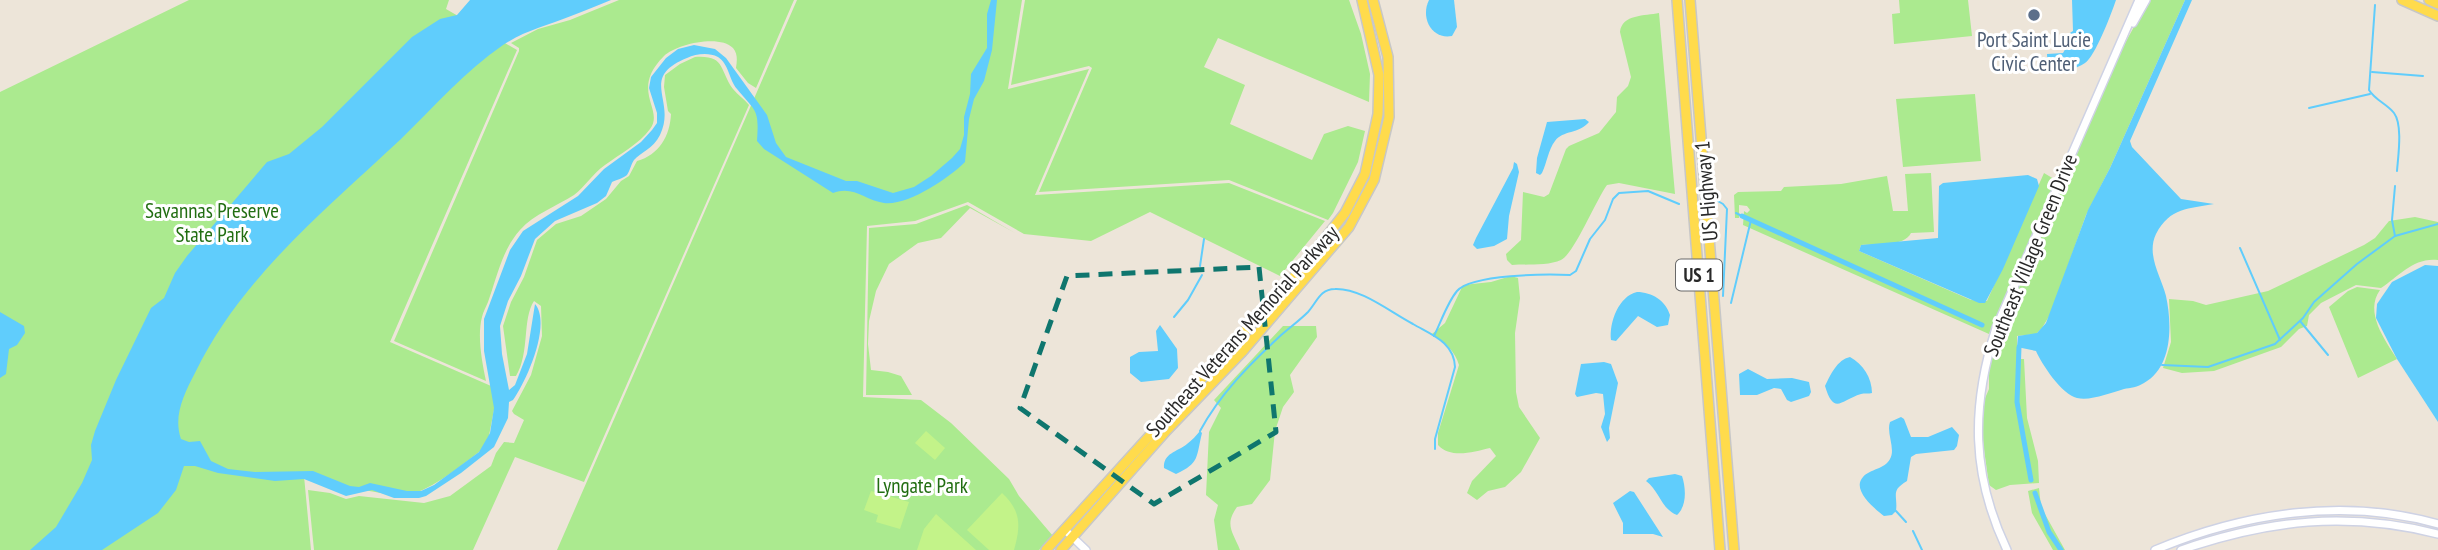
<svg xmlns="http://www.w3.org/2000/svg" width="2438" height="550" font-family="'PT Sans Narrow',sans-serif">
	<rect width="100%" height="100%" fill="#ede5d9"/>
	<g fill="#abea8f">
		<path d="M189 0H449L446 9 517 50 390 342 498 389 487 446C464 463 440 484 413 494 396 500 324 481 304 476L311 550H0V92Z"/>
		<path d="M619 0H794L756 88 748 83 736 68C737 61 738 54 733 48 720 34 676 44 664 56 629 91 665 109 650 129 639 144 620 154 605 165 593 173 585 187 574 195 557 206 534 214 520 230 502 250 497 277 488 302 486 307 483 312 482 317 477 336 482 362 486 381L394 341 519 51V48L511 43 538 29 570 20Z"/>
		<polygon points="797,0 1022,0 1008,89 1089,69 1035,195 1229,183 1325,221 1280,276 1150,212 1091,241 1024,234 968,202 915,221 867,226 863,397 921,400 951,423 1009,479 1019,496 1053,536 1039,550 557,550"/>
		<polygon points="1025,0 1349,0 1361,34 1370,74 1369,102 1218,38 1204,67 1245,85 1230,124 1312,160 1324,134 1348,126 1365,131 1358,162 1333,213 1328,220 1229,180 1039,192 1092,68 1089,66 1011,85"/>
		<polygon points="1899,0 1968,0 1972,36 1894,44 1892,14 1900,13"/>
		<polygon points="2149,0 2185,0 2110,168 2086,215 2051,313 2042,328 2036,334 2017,336 2017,359 2024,359 2027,418 2038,461 2039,483 2010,485 1996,490 1989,485 1983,442 1983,403 1989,389 1989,371 1997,337 2115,61"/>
		<path d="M1659 13 1675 194 1619 183 1607 185C1596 200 1574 254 1561 260 1548 266 1526 264 1512 265L1507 260 1506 254 1521 240 1523 192 1544 197 1549 194 1566 149 1569 146 1599 133 1616 112 1617 97 1628 86 1631 77 1620 32C1622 14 1645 16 1659 13Z"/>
		<path d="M695 57C726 55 719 70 733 89 738 95 744 99 749 105L584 482 515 457 473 550H314L308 490 330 493 346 499 359 496 424 503 450 496 491 466 496 453 504 442 514 443 524 420 514 414 512 411 531 375 542 336 541 306 534 301C522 319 530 353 516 376H510L503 326 511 302 524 277 537 240 556 224 581 216 606 199 621 181 629 176 637 161C659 155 670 136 671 114L668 111 664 87 665 75 680 64Z"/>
		<polygon points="1975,94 1981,161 1903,167 1896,99"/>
		<path d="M1931 173 1934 232 1911 233C1904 247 1875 244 1861 245L1859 251 1971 300 1987 301 2044 173 2054 179 2055 185 1989 334 1743 225 1744 211 1747 213 1750 210 1747 206 1739 205V218H1735L1734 195 1738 192 1781 191 1784 187 1841 184 1887 176 1893 211H1908L1905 174Z"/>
		<polygon points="967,205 1015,233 970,208 941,238 918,243 889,264 876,291 869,321 868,344 871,370 888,372 901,376 912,395 866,395 869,228 916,224"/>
		<path d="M2415 217 2438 222V260C2414 257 2399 276 2381 288L2356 285 2321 303 2309 315 2307 326 2299 329 2281 347 2214 371 2182 373 2163 368 2171 342 2169 299 2193 301 2206 305 2268 291 2364 245 2375 238 2389 221Z"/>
		<path d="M1511 276 1518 278 1520 298 1515 333 1516 392 1519 407 1540 438 1521 472 1505 487 1488 491 1477 500 1467 493 1472 481 1496 456 1490 448C1473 452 1451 459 1438 445V433L1459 365C1455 351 1445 342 1432 334L1445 323 1463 285 1491 282Z"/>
		<path d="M2357 287 2380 290C2364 312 2385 340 2397 359L2358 378 2329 307 2348 291Z"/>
		<path d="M1283 326H1316L1317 337 1290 375 1294 392 1283 407 1275 431 1270 480 1252 504 1237 507C1224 525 1233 532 1240 550H1218L1214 520 1218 505 1206 495 1209 432 1221 408 1214 400Z"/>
		<polygon points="2039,488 2041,507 2065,550 2053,550 2032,513 2028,491"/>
	</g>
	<g fill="#c3f389">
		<polygon points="926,431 945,448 935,460 915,443"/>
		<polygon points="871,491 909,502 900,529 876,522 878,515 864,510"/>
		<path d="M1002 493C1021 511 1021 525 1014 550H989L967 530Z"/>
		<polygon points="936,514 976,550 917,550 924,529"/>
	</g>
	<g fill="#60cdfc">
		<path d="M470 0H611C598 5 585 11 571 16 546 26 526 30 503 45 465 71 434 107 401 139 325 210 241 278 195 373 184 394 173 416 181 439L189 442 200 441 211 461 228 469 255 472 313 471 350 486 359 487 370 483 407 491H421L434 485 479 452 490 433 494 408 484 351V319L510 250 523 231 578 196 604 169 641 142 652 130 657 123V113L649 88 651 77 666 58 678 49 694 45 715 49 726 58 767 115 776 143 786 157 846 181H857L893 193 914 187 931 176 952 158 960 149 964 135V117L970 94 971 74 987 48V14L991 0H997L992 50 984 81 974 99 969 119 965 162C949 178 908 206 884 203 865 200 853 185 833 193L764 149 757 141C759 109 757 113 737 89 729 80 729 64 718 57 708 52 696 54 687 58 638 78 677 100 660 135 653 149 641 152 634 160 631 164 630 171 627 175 624 178 616 180 612 182L606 196 597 203 555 221 535 239 521 276 508 301 500 326 502 354 509 390 515 385 527 354 535 304C552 324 526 382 513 400L509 402 508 418 494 447 461 473 426 496 419 498H394L372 490 346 496 304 479 275 481 218 473 195 466H184L176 490 158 513 102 550H30L56 527 82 483 92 460 91 445 95 431 116 380 151 308 164 298 175 273 187 256 267 162 289 154 322 127 412 37 440 19 457 15Z"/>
		<path d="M1429 0H1454L1457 27 1452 36C1432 40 1420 18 1429 0Z"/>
		<path d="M2072 0H2116C2112 12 2095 57 2085 63 2076 70 2059 71 2048 73L2047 54 2063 53 2067 46 2065 36 2073 31Z"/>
		<path d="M2185 0H2192L2130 141 2132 147 2181 199 2214 204C2189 209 2170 207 2156 234 2146 255 2161 276 2166 296 2172 324 2173 367 2144 383 2138 387 2130 388 2124 389 2110 393 2091 401 2077 398 2062 395 2041 363 2036 351L2017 347 2018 336 2037 333 2046 323 2088 210 2110 168Z"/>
		<path d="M1585 119 1589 122C1579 134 1563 130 1555 141 1548 150 1547 163 1542 173L1540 175 1536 173 1537 158 1547 122Z"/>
		<polygon points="1514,162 1517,164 1519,172 1509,216 1507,239 1494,246 1477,249 1473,245 1476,238 1513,168"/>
		<polygon points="2028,175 2037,179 2039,186 2003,269 1985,303 1979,303 1859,251 1861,245 1938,238 1939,186 1943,183"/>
		<polygon points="2425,265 2438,266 2438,422 2397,359 2376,318 2377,304 2392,282"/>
		<path d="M1637 292C1652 292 1666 301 1670 315L1668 325 1657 327 1638 316 1616 341 1611 340C1609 322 1619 296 1637 292Z"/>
		<polygon points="0,312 24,326 25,333 17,345 9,349 6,374 0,378"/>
		<polygon points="1160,325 1177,349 1178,368 1169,379 1141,382 1130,373 1130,357 1139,352 1158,351 1156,331"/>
		<path d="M1850 357C1863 364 1872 378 1872 393 1869 394 1864 393 1861 394 1841 400 1834 416 1825 386 1831 374 1837 360 1850 357Z"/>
		<polygon points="1604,362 1611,364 1618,383 1609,428 1610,438 1607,442 1601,427 1605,414 1603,394 1596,393 1577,397 1575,394 1581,364"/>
		<polygon points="1748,369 1767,379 1792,378 1809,382 1811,392 1809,396 1791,402 1787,400 1781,389 1774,388 1757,395 1740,395 1739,374"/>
		<path d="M1901 417 1904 419 1911 437H1928L1952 427 1959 435 1957 446 1954 450 1916 454 1911 457 1907 481C1890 491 1898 495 1896 511L1892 515 1884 516C1875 509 1851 490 1863 477 1870 469 1885 469 1890 459 1896 449 1886 433 1890 422Z"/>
		<path d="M1200 431 1202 433C1196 457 1200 463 1176 474L1164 468C1163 453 1177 452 1187 444 1192 440 1196 436 1200 431Z"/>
		<path d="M1675 474 1682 476C1686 488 1687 506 1677 515 1661 509 1659 490 1646 481L1649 478Z"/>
		<polygon points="1630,491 1634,492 1663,537 1653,534 1623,534 1623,523 1613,503"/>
	</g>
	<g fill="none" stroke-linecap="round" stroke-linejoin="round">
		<g stroke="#60cdfc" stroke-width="2">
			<path d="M2375 5 2369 90C2375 100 2387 104 2394 113 2403 125 2398 157 2397 171"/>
			<polyline points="2372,72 2423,76"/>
			<polyline points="2309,108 2370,94"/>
			<polyline points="2395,186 2392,220 2395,236"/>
			<polyline points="1716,200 1723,204 1727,209 1723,296"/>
			<polyline points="1736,213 1742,216"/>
			<polyline points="2240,248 2280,340"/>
			<polyline points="1200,266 1204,239"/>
			<polyline points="1731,303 1751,220"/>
			<polyline points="1174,317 1188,300 1202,275"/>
			<polyline points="2300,321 2328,355"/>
			<path d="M1434 336C1441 322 1447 303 1457 291 1472 274 1547 274 1570 275L1576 271 1590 239 1605 220 1613 199 1619 193 1648 191 1679 204"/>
			<polyline points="2162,365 2208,367 2275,344 2303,318 2314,302 2357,264 2395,236 2438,224"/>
			<path d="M1200 431C1220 394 1249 365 1279 337 1289 328 1299 321 1308 312 1317 302 1320 289 1335 289 1361 288 1390 312 1413 324 1432 335 1454 342 1455 367L1435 439V449"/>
			<polyline points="1896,511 1906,522"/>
			<polyline points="1913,531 1922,550"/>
		</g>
		<g stroke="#60cdfc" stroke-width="5">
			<polyline points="1742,216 1982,325"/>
			<polyline points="2019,347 2017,402 2031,480"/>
			<polyline points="2035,493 2049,532 2061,550"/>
		</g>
		<defs>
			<g id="minor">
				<polyline points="2133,23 2146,0"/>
				<polyline points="1065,530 1086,550"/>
				<path d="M2007 550C1971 474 1971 407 1996 328L2139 0"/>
				<path d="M2155 550C2243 513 2344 497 2438 524"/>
				<path d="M2181 550C2268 520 2347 511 2438 534"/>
			</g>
			<g id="major">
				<polyline points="1677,0 1720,550"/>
				<polyline points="1690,0 1734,550"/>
				<polyline points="2402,0 2438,16"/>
				<polyline points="2429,0 2438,4"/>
				<polyline points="1046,550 1302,268 1345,213 1365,174 1378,114 1379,75 1362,0"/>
				<polyline points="1061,550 1166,431 1242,352 1349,227 1374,180 1389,117 1388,57 1373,0"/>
			</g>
		</defs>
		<use href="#minor" stroke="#ced2e4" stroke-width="10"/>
		<use href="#major" stroke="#c7c7c7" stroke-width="12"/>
		<use href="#minor" stroke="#fff" stroke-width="7"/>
		<use href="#major" stroke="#ffdb4c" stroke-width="9"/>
	</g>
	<path fill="none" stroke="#0f766e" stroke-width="5" stroke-dasharray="14 9" stroke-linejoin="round" d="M1259 267 1276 432 1154 504 1020 408 1067 276Z"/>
	<circle fill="#5c6f8a" stroke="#fff" stroke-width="2.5" cx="2034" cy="15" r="7"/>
	<g text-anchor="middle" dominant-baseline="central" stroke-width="6" stroke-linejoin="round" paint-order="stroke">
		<rect fill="#fff" stroke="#696969" stroke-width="2" x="1676" y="259.5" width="46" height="31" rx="5"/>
		<g font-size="19" font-weight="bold" fill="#292929">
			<text x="1699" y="275">US 1</text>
		</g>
		<g font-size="21" fill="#4e5e75" stroke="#fff">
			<text x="2034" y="39">Port Saint Lucie<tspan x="2034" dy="24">Civic Center</tspan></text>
		</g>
		<g font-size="21" fill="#292929" stroke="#fff">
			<text transform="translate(1706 191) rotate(-95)">US Highway 1</text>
			<text transform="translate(2030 255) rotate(-68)">Southeast Village Green Drive</text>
			<text transform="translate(1242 331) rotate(-48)">Southeast Veterans Memorial Parkway</text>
		</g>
		<g font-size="21" fill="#226e12" stroke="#fff">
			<text x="212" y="210">Savannas Preserve<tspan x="212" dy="24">State Park</tspan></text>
			<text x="922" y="485">Lyngate Park</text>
		</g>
	</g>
</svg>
